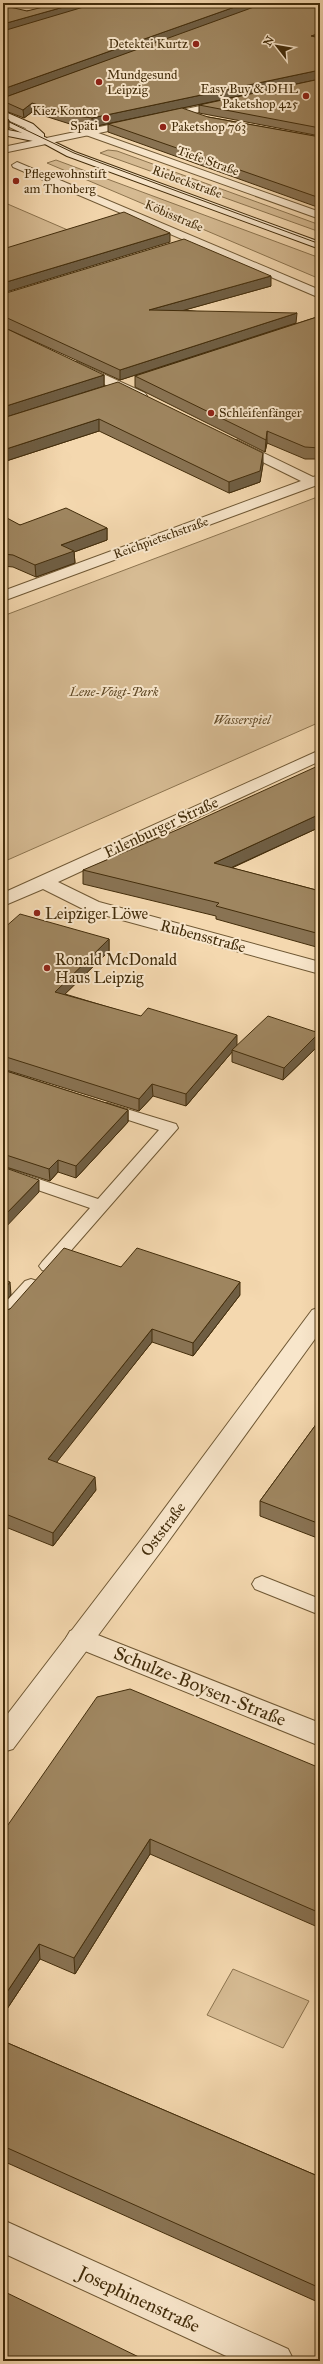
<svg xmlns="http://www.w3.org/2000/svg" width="323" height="2364" font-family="'IM FELL Great Primer',serif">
	<rect width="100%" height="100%" fill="#f4d8af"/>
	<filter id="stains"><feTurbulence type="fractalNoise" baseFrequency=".005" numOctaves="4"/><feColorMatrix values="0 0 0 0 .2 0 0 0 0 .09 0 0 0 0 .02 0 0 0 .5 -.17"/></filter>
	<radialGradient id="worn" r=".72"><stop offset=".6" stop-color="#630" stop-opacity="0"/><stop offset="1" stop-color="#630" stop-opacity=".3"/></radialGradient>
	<g fill="#d6bb93" stroke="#8c744f">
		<polygon points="3,3 89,3 3,14"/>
		<polygon points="108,150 117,151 320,225 320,232 100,153"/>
		<polygon points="56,160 320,258 320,279 47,163"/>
		<polygon points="3,202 77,234 3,257"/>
		<polygon points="320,496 320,722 3,862 3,616"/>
		<polygon points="233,1969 309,2001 283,2048 207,2015"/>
	</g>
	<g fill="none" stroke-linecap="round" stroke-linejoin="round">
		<defs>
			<g id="service">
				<polygon points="3,119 49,139 50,141 43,143 3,124"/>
				<polygon points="107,1103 176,1124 178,1128 54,1270 48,1272 42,1270 39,1266 42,1262 90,1208 3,1178 3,1167 98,1199 159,1130 101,1111 99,1108 101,1105"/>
				<polygon points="31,1279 37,1281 40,1285 37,1289 9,1321 3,1323 3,1305 25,1281"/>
				<polygon points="262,1576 320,1599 320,1615 255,1589 252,1584 255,1579"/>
			</g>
			<g id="minor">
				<polygon points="87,129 320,212 320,219 83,134 83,130"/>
				<polygon points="17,162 320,290 320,298 13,167 12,165"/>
				<polygon points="77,362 145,393 147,396 145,399 135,399 72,369 71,366 72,363"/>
				<polygon points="237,440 313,477 320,475 320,484 3,601 3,591 301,481 232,447 230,444 232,441"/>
				<polygon points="320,750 320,761 58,882 99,902 320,962 320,974 85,910 43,889 3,906 3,893"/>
				<polygon points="80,1628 320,1723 320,1746 70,1645 66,1638 70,1631"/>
				<polygon points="3,2220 288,2349 294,2361 237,2361 3,2253"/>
			</g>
			<g id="tertiary">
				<polygon points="229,100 233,101 233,105 3,153 3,147"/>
				<polygon points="320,1307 320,1332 165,1546 13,1749 3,1752 3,1720 147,1532 312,1310"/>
			</g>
			<polygon id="secondary" points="3,111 33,124 44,134 44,137 75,152 320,242 320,249 67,156 43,143 3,135 3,129 33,135 25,128 3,118"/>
		</defs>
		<use href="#service" stroke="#6f5834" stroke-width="2"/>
		<use href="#minor" stroke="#6f5834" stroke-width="2"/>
		<use href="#tertiary" stroke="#6f5834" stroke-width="2"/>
		<use href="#secondary" stroke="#432d0b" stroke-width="2"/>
		<use href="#service" fill="#f8e6cb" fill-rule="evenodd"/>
		<use href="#minor" fill="#f8e6cb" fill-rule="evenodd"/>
		<use href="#tertiary" fill="#f8e6cb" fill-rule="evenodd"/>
		<use href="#secondary" fill="#f8e6cb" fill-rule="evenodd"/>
		<polyline stroke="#432d0b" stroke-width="1" points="3,119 74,153 320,244"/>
	</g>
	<g fill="#897353" stroke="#432d0b">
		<polygon points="320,3 320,79 92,127 70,124 32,112 24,118 3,110 3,98 80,70 3,98 27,11"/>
		<polygon points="320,79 320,136 199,113 199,105"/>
		<polygon points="3,117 9,120 9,129 3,128"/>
		<polygon points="208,117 320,137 320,208 108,132 108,124"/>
		<polygon points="271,286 184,310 296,323 120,380 3,327 3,294"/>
		<polygon points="320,316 320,459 305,459 267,443 265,452 135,387 135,376"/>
		<polygon points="104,375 104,386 263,464 260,482 229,493 99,431 3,462"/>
		<polygon points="3,520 20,525 107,528 107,540 74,552 75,563 36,577 13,567 3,566"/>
		<polygon points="320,827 232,868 320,891 320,948 216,919 216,916 83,884 83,870"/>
		<polygon points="3,929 109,939 109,951 65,994 237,1046 318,1046 283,1080 232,1062 232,1052 186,1106 153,1096 139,1111 3,1069"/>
		<polygon points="3,1070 128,1110 128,1122 76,1178 58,1172 50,1181 3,1166"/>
		<polygon points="121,1267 240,1295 193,1356 152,1342 56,1462 96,1490 53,1546 3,1526 3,1311 10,1309"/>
		<polygon points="320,1419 320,1539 260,1516 260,1501"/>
		<polygon points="320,1768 320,1928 150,1854 75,1974 40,1959 3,2015 3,1832"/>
		<polygon points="3,2041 320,2177 320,2303 3,2161"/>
	</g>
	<g fill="#6f5e43" stroke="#432d0b">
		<polygon points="78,3 105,3 3,32 3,24"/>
		<polygon points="246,3 268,3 3,98 3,89"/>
		<polygon points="320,33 320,41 311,36"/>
		<polygon points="320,70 320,79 92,127 92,118"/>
		<polygon points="32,103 32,112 24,118 23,110"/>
		<polygon points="170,233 170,242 3,293 3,283"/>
		<polygon points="271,276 271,286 149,320 149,310"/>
		<polygon points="297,313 296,323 120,380 120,370"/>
		<polygon points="104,375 104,386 3,418 3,407"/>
		<polygon points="99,419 99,431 3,462 3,450"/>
		<polygon points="267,431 267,443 265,452 266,440"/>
		<polygon points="263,453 263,464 260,482 229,493 229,482"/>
		<polygon points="107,528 107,540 74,552 75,563 36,577 35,565 61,545"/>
		<polygon points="320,814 320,827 213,876 214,863"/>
		<polygon points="109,939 109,951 56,1003 55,992"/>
		<polygon points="319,1033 318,1046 283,1080 284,1068"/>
		<polygon points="237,1035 237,1047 232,1050 232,1052 186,1106 186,1094"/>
		<polygon points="152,1084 153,1096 139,1111 139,1099"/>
		<polygon points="128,1110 128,1122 76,1178 76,1166"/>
		<polygon points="58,1160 58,1172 50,1181 49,1169"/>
		<polygon points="39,1180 39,1192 3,1230 3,1217"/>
		<polygon points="10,1282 11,1295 3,1304 3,1291"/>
		<polygon points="240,1282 240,1295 193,1356 193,1343"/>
		<polygon points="152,1329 152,1342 49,1472 48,1459"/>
		<polygon points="95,1477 96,1490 53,1546 53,1533"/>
		<polygon points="150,1839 150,1854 75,1974 74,1958"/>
		<polygon points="39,1944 40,1959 3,2015 3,1998"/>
	</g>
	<g fill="#9f8660" stroke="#432d0b">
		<polygon points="59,3 78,3 3,24 3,9 10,7 27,11"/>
		<polygon points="97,3 246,3 3,89 3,30 3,31"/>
		<polygon points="265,3 320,3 320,33 311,36 320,38 320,70 92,118 69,115 32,103 23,110 3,101 3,98"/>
		<polygon points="320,79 320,128 199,105"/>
		<polygon points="182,108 208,117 320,137 320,198 108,124"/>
		<polygon points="3,117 9,120 3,119"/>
		<polygon points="124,212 170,233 3,283 3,249"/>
		<polygon points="184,239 271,276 149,310 297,313 120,370 3,316 3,294"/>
		<polygon points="320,316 320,448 305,447 267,431 266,440 135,376"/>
		<polygon points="3,327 104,375 3,407"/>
		<polygon points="118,382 263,453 260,471 229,482 99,419 3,450 3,418"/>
		<polygon points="66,508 107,528 61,545 74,551 35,565 13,555 3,554 3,520 7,518 20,525"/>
		<polygon points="320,765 320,814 214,863 320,891 320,934 216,906 219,903 83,870 179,829"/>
		<polygon points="20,914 109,939 55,992 141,1016 148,1008 237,1035 186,1094 152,1084 139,1099 3,1056 3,929"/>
		<polygon points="268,1016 319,1033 284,1068 232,1050"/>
		<polygon points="3,1070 128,1110 76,1166 58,1160 49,1169 3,1154"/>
		<polygon points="3,1167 39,1180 3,1217"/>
		<polygon points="64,1248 121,1267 137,1248 240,1282 193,1343 152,1329 48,1459 95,1477 53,1533 3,1513 3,1331 6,1328 3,1327 3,1324 5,1322 3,1321 3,1311 10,1309"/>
		<polygon points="3,1279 10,1282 3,1291"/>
		<polygon points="320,1419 320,1524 260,1501"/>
		<polygon points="130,1689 320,1768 320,1913 150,1839 74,1958 39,1944 3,1998 3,1832 97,1697"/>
		<polygon points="3,2041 320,2177 320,2288 3,2146"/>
		<polygon points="3,2291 147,2361 3,2361"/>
	</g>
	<g fill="#8f2418" stroke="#f8e6cb" stroke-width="1.5">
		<circle cx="196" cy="44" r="4"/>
		<circle cx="99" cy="82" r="4"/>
		<circle cx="306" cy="96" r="4"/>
		<circle cx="106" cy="118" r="4"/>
		<circle cx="163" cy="127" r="4"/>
		<circle cx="16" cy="181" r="4"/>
		<circle cx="211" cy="413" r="4"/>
		<circle cx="37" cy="913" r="4"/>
		<circle cx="47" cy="968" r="4"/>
	</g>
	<g text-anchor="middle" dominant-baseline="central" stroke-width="4" stroke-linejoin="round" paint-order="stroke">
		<g font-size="13" fill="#432d0b" stroke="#f8e6cb" text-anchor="start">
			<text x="188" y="44" text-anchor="end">Detektei Kurtz</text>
			<text x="107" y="75">Mundgesund<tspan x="107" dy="15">Leipzig</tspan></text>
			<text x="298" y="89" text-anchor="end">Easy Buy &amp; DHL<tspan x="298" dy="15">Paketshop 425</tspan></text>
			<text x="98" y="111" text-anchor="end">Kiez Kontor<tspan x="98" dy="15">Späti</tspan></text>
			<text x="171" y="127">Paketshop 763</text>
			<text x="24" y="174">Pflegewohnstift<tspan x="24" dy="15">am Thonberg</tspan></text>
			<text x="219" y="413">Schleifenfänger</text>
		</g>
		<g font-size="13" fill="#432d0b" stroke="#f8e6cb">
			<text transform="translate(208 161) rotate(20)">Tiefe Straße</text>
			<text transform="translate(187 182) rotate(20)">Riebeckstraße</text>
			<text transform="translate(174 216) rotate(23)">Köbisstraße</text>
			<text transform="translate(161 538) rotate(-20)">Reichpietschstraße</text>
		</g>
		<g font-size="13" font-style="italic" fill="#604926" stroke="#f8e6cb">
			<text x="114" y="692">Lene-Voigt-Park</text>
			<text x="242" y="720">Wasserspiel</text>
		</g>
		<g font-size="16" fill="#432d0b" stroke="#f8e6cb">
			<text transform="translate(161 827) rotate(-25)">Eilenburger Straße</text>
			<text transform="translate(203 936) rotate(15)">Rubensstraße</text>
			<text transform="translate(163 1529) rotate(-53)">Oststraße</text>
		</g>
		<g font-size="16" fill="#432d0b" stroke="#f8e6cb" text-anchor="start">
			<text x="45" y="913">Leipziger Löwe</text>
			<text x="55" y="959">Ronald McDonald<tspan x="55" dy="18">Haus Leipzig</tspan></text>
		</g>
		<g font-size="19" fill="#432d0b" stroke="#f8e6cb">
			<text transform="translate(200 1686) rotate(22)">Schulze-Boysen-Straße</text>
			<text transform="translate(139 2299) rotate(25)">Josephinenstraße</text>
		</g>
	</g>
	<rect width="323" height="2364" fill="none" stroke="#f4d8af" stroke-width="16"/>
	<rect x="4" y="4" width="315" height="2356" fill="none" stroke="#432d0b" stroke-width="2"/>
	<rect x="8" y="8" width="307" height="2348" fill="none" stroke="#432d0b"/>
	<g transform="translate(277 46) rotate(301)" stroke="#f8e6cb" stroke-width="3" paint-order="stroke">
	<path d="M0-3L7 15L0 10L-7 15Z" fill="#432d0b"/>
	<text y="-6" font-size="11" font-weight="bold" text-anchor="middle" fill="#432d0b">N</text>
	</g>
	<rect width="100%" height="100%" filter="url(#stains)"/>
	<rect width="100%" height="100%" fill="url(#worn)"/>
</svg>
